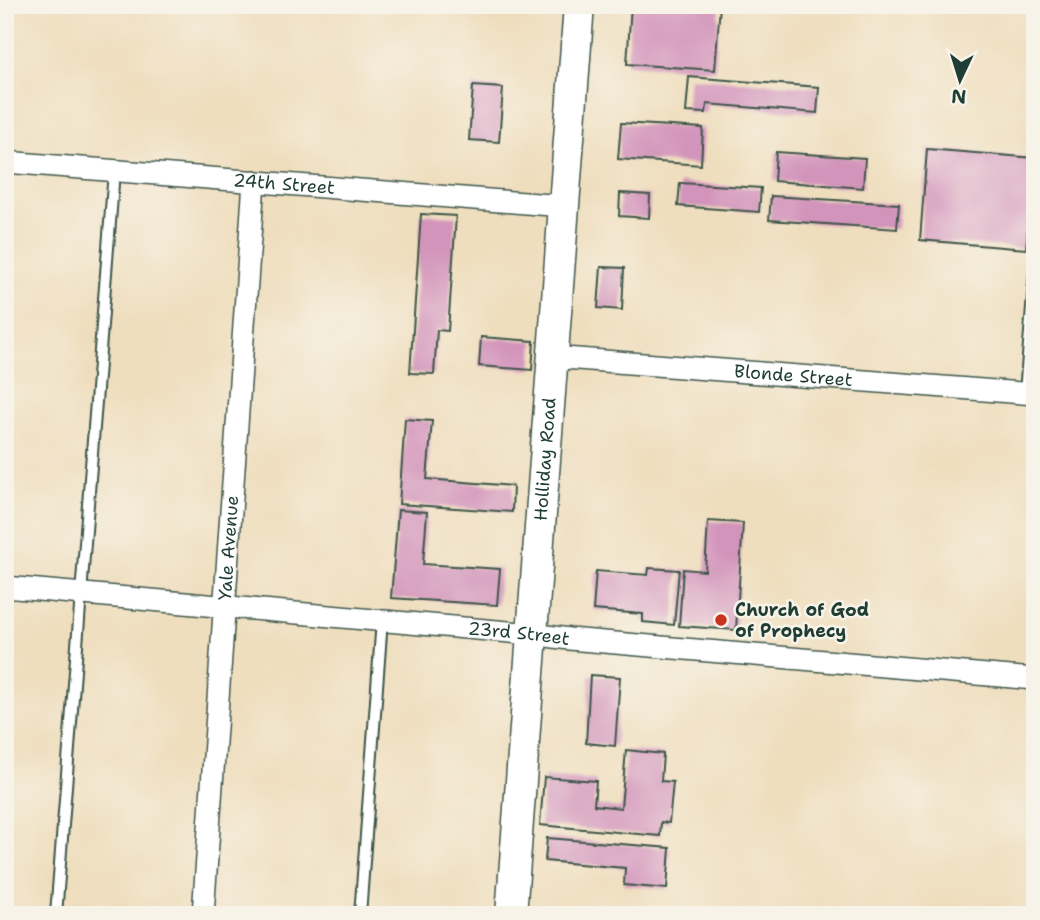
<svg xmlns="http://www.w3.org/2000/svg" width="1040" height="920" font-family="'Shantell Sans',sans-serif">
	<rect width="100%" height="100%" fill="#f7f3e8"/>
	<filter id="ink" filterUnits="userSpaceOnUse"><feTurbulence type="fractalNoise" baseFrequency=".0143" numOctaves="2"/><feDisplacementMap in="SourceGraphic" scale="14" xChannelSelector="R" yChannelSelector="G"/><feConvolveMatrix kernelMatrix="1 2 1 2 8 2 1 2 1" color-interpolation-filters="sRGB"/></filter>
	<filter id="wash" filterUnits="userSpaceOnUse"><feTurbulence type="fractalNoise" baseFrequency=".00686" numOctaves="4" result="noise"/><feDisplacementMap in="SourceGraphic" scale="28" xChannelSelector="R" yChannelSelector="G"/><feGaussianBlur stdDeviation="1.57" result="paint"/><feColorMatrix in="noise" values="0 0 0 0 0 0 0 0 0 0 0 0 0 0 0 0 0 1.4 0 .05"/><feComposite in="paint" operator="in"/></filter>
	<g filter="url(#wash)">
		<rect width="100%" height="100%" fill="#efdebe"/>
		<g id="blocks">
			<g fill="#d394bb">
				<polygon points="631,5 720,5 715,70 627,64"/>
				<polygon points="689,77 819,87 817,113 707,104 706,113 686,112"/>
				<polygon points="473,86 503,88 499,142 469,140"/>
				<polygon points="621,123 703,128 701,165 618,159"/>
				<polygon points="927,149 1034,158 1026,249 920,240"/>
				<polygon points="776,152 865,158 863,188 774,181"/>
				<polygon points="680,183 761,188 759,212 678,206"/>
				<polygon points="620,193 650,195 649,218 619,216"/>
				<polygon points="771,196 899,204 897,229 769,220"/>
				<polygon points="421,214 456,216 448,331 437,330 434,374 410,373"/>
				<polygon points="601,267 624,268 622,310 598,308"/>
				<polygon points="481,337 534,341 532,370 479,366"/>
				<polygon points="405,419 432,421 427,479 513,486 512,512 399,504"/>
				<polygon points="398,510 427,512 423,564 500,569 497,605 391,598"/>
				<polygon points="708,521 743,523 736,630 679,626 683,569 705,571"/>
				<polygon points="649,568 679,570 674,625 643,622 643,614 593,610 596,571 648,575"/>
				<polygon points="590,675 620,677 615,746 586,743"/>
				<polygon points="626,750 663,754 661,781 673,782 669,823 661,822 660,836 540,825 544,777 596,781 594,805 621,808"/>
				<polygon points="547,838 670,848 667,889 624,885 625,868 545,861"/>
			</g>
		</g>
	</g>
	<g filter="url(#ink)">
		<use href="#blocks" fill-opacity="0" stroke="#3e5549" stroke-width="2"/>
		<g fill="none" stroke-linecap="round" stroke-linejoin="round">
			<defs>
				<g id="lane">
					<polyline points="1025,393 1035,271"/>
					<polyline points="56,915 114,171"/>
					<polyline points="360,915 382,620"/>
				</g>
				<g id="street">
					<path id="s1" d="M5 162 564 206"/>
					<path id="s2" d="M551 357 1035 394"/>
					<path id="s3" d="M5 587 532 634 569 639 1035 679"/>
					<path id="s4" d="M203 915 254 181"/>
				</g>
				<g id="secondary">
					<path id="s5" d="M511 915 579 5"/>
				</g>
			</defs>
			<use href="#lane" stroke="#3e5549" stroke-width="14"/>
			<use href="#street" stroke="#3e5549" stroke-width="24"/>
			<use href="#secondary" stroke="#3e5549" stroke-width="33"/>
			<use href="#lane" stroke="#fff" stroke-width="10"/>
			<use href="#street" stroke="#fff" stroke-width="21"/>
			<use href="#secondary" stroke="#fff" stroke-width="30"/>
		</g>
	</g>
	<circle fill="#c8321e" stroke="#f7f3e8" stroke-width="2.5" cx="721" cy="620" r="7"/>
	<g text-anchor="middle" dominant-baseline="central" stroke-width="5" stroke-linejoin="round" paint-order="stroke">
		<g font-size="18" fill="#1f3d34" stroke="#f7f3e8">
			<text stroke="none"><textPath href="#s1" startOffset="280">24th Street</textPath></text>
			<text stroke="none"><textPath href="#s2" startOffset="243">Blonde Street</textPath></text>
			<text stroke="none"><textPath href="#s5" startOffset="457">Holliday Road</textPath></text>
			<text stroke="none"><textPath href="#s4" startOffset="368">Yale Avenue</textPath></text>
			<text stroke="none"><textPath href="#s3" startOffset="516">23rd Street</textPath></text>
		</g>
		<g font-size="18" font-weight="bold" fill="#1f3d34" stroke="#f7f3e8" text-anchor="start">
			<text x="735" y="610">Church of God<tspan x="735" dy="21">of Prophecy</tspan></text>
		</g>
	</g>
	<rect width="1040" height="920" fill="none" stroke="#f7f3e8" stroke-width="28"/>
	<g transform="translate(960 80) rotate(184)" stroke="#f7f3e8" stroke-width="5" paint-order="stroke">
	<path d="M0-5L12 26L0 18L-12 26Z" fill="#1f3d34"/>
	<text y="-10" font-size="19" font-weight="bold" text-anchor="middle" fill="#1f3d34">N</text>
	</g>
</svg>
